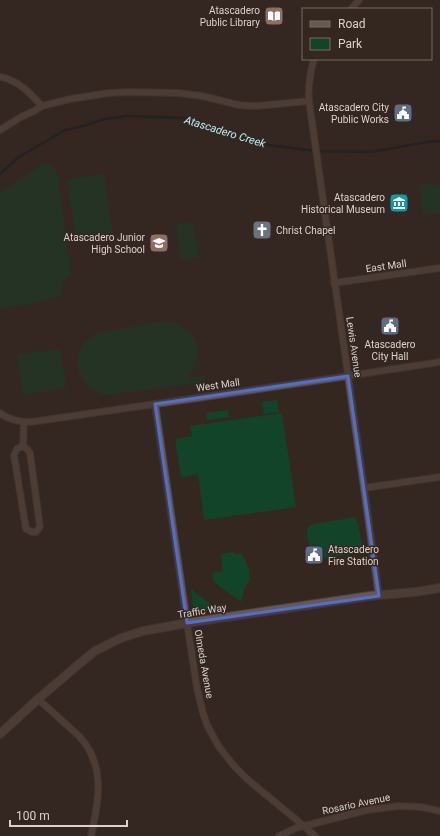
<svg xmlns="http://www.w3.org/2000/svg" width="440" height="836" font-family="Roboto,sans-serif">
	<rect width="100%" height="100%" fill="#342720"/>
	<g fill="#124429">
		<path d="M43 164C57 164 59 176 59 186L71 274 62 283 61 296 36 303 0 308V193L22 177Z"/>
		<polygon points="104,174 113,235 76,241 67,179"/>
		<polygon points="419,183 440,185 440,213 423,214"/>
		<polygon points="193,222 199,258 181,261 176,225"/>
		<path d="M167 321C187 324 204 342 196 364 194 369 191 373 188 378L204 376 205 382 107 395C102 394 97 393 93 390 75 379 72 352 89 339 93 335 98 333 103 332Z"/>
		<polygon points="60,349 66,388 23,395 17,355"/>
		<polygon points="277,400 279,412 264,414 262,402"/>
		<polygon points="228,410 229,417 207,420 206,413"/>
		<polygon points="282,413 296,507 204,520 198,474 181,477 175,439 192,436 190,426"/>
		<polygon points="356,517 357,522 358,523 363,552 326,558 318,556 311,550 307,535 307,530 310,526 313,524"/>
		<polygon points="232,552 236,554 242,553 249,569 250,580 245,587 241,602 214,582 212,573 223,571 221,554"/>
		<polygon points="191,590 193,590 194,592 211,604 212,610 198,612 193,608"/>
	</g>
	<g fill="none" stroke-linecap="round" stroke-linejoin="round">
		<polyline stroke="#0c1e22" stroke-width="2.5" points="0,174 19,157 65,130 83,126 105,119 128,116 183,118 219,129 260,144 316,151 371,152 427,142 440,141"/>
		<defs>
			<g id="minor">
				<polyline points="351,9 359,0"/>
				<path d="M314 59C310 73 308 86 309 101L364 488 379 596"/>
				<path d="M0 77C18 80 30 93 42 106"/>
				<polyline points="0,130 21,117 34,111 42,106 70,99 109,93 130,92 178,93 202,96 239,105 253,106 267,105 309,101"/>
				<polyline points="334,283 440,268"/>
				<polyline points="155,404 187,623 197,688 203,713 207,725 219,747 235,767 247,779 304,826 315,836"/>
				<path d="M0 413C9 420 20 422 31 422L348 376 440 362"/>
				<polyline points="23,446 27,449 30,453 40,527 36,532 32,532 26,529 14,455 17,449 23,446 24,422"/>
				<polyline points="364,488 440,477"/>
				<path d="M38 699 79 736C106 765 99 801 91 836"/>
				<polyline points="279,836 296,828 367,810 399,806 421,807 440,811"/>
			</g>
			<polyline id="tertiary" points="0,734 38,699 85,659 95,651 121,638 143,631 187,623 370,596 415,592 440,588"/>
		</defs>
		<use href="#minor" stroke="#4d423c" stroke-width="8"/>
		<use href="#tertiary" stroke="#4d423c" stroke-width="10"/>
		<use href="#minor" stroke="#675951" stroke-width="6"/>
		<use href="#tertiary" stroke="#675951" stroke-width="8"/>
	</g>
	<path d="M0 0H440V836H0ZM348 376 379 596 187 623 155 404Z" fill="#342720" fill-opacity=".55" fill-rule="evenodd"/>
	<path fill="none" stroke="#4c6fd5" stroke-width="3" stroke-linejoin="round" d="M348 376 379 596 187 623 155 404Z"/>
	<defs>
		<symbol id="library-square" viewBox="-11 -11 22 22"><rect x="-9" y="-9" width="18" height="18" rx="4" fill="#8d6e63" stroke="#342720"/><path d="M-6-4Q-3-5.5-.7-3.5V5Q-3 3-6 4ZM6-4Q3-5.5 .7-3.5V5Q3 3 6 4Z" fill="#fff"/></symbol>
		<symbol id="civic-square" viewBox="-11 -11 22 22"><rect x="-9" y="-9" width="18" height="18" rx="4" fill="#5c6f8a" stroke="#342720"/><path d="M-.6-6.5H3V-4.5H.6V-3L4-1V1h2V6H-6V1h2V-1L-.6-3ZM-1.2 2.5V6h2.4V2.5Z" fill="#fff"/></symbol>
		<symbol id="museum-square" viewBox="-11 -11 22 22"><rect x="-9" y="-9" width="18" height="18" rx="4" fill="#0f9aa8" stroke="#342720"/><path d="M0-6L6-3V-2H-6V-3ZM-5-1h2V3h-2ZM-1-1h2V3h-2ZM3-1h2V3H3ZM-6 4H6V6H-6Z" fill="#fff"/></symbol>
		<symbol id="church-square" viewBox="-11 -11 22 22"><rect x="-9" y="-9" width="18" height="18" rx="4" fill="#6b7280" stroke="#342720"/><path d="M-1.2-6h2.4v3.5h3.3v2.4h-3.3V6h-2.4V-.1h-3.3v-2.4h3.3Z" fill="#fff"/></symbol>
		<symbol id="school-square" viewBox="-11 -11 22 22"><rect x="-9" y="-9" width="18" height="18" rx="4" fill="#8d6e63" stroke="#342720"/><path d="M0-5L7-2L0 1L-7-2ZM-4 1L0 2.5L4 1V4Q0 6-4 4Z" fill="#fff"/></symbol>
	</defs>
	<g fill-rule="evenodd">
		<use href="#library-square" x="263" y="5" width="22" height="22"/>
		<use href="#civic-square" x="392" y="102" width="22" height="22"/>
		<use href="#museum-square" x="388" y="192" width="22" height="22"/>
		<use href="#church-square" x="251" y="219" width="22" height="22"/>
		<use href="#school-square" x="148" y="232" width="22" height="22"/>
		<use href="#civic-square" x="379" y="315" width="22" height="22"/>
		<use href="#civic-square" x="303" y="544" width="22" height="22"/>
	</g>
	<g text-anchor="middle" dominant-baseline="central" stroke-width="3" stroke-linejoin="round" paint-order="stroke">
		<g font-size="10" fill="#dbd2cd" stroke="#342720" text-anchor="end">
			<text x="260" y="10">Atascadero<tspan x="260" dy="12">Public Library</tspan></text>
			<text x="389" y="107">Atascadero City<tspan x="389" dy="12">Public Works</tspan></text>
			<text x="385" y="197">Atascadero<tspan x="385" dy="12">Historical Museum</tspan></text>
			<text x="276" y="230" text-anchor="start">Christ Chapel</text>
			<text x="145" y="237">Atascadero Junior<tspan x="145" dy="12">High School</tspan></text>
			<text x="390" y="344" text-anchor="middle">Atascadero<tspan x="390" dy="12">City Hall</tspan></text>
			<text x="328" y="549" text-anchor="start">Atascadero<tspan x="328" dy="12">Fire Station</tspan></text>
		</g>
		<g font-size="10" fill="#dbd2cd" stroke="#342720">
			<text transform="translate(386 266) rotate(-8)">East Mall</text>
			<text transform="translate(354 347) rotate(82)">Lewis Avenue</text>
			<text transform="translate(218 385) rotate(-8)">West Mall</text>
			<text transform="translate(202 611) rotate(-9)">Traffic Way</text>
			<text transform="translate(204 664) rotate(80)">Olmeda Avenue</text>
			<text transform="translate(356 804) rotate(-12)">Rosario Avenue</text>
		</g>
		<g font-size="11" font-style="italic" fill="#b4f0fc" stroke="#342720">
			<text transform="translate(225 132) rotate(17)">Atascadero Creek</text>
		</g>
	</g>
	<rect x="302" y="8" width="130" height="52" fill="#342720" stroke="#776b65"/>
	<rect x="310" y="21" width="20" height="6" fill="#675951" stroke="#776b65"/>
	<text x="338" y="28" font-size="12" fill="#dbd2cd">Road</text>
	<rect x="310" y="38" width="20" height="12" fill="#124429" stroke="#776b65"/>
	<text x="338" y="48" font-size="12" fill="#dbd2cd">Park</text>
	<path d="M10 820v6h117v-6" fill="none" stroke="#dbd2cd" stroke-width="2"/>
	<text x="16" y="820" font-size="12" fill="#dbd2cd" stroke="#342720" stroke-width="3" paint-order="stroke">100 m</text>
</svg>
